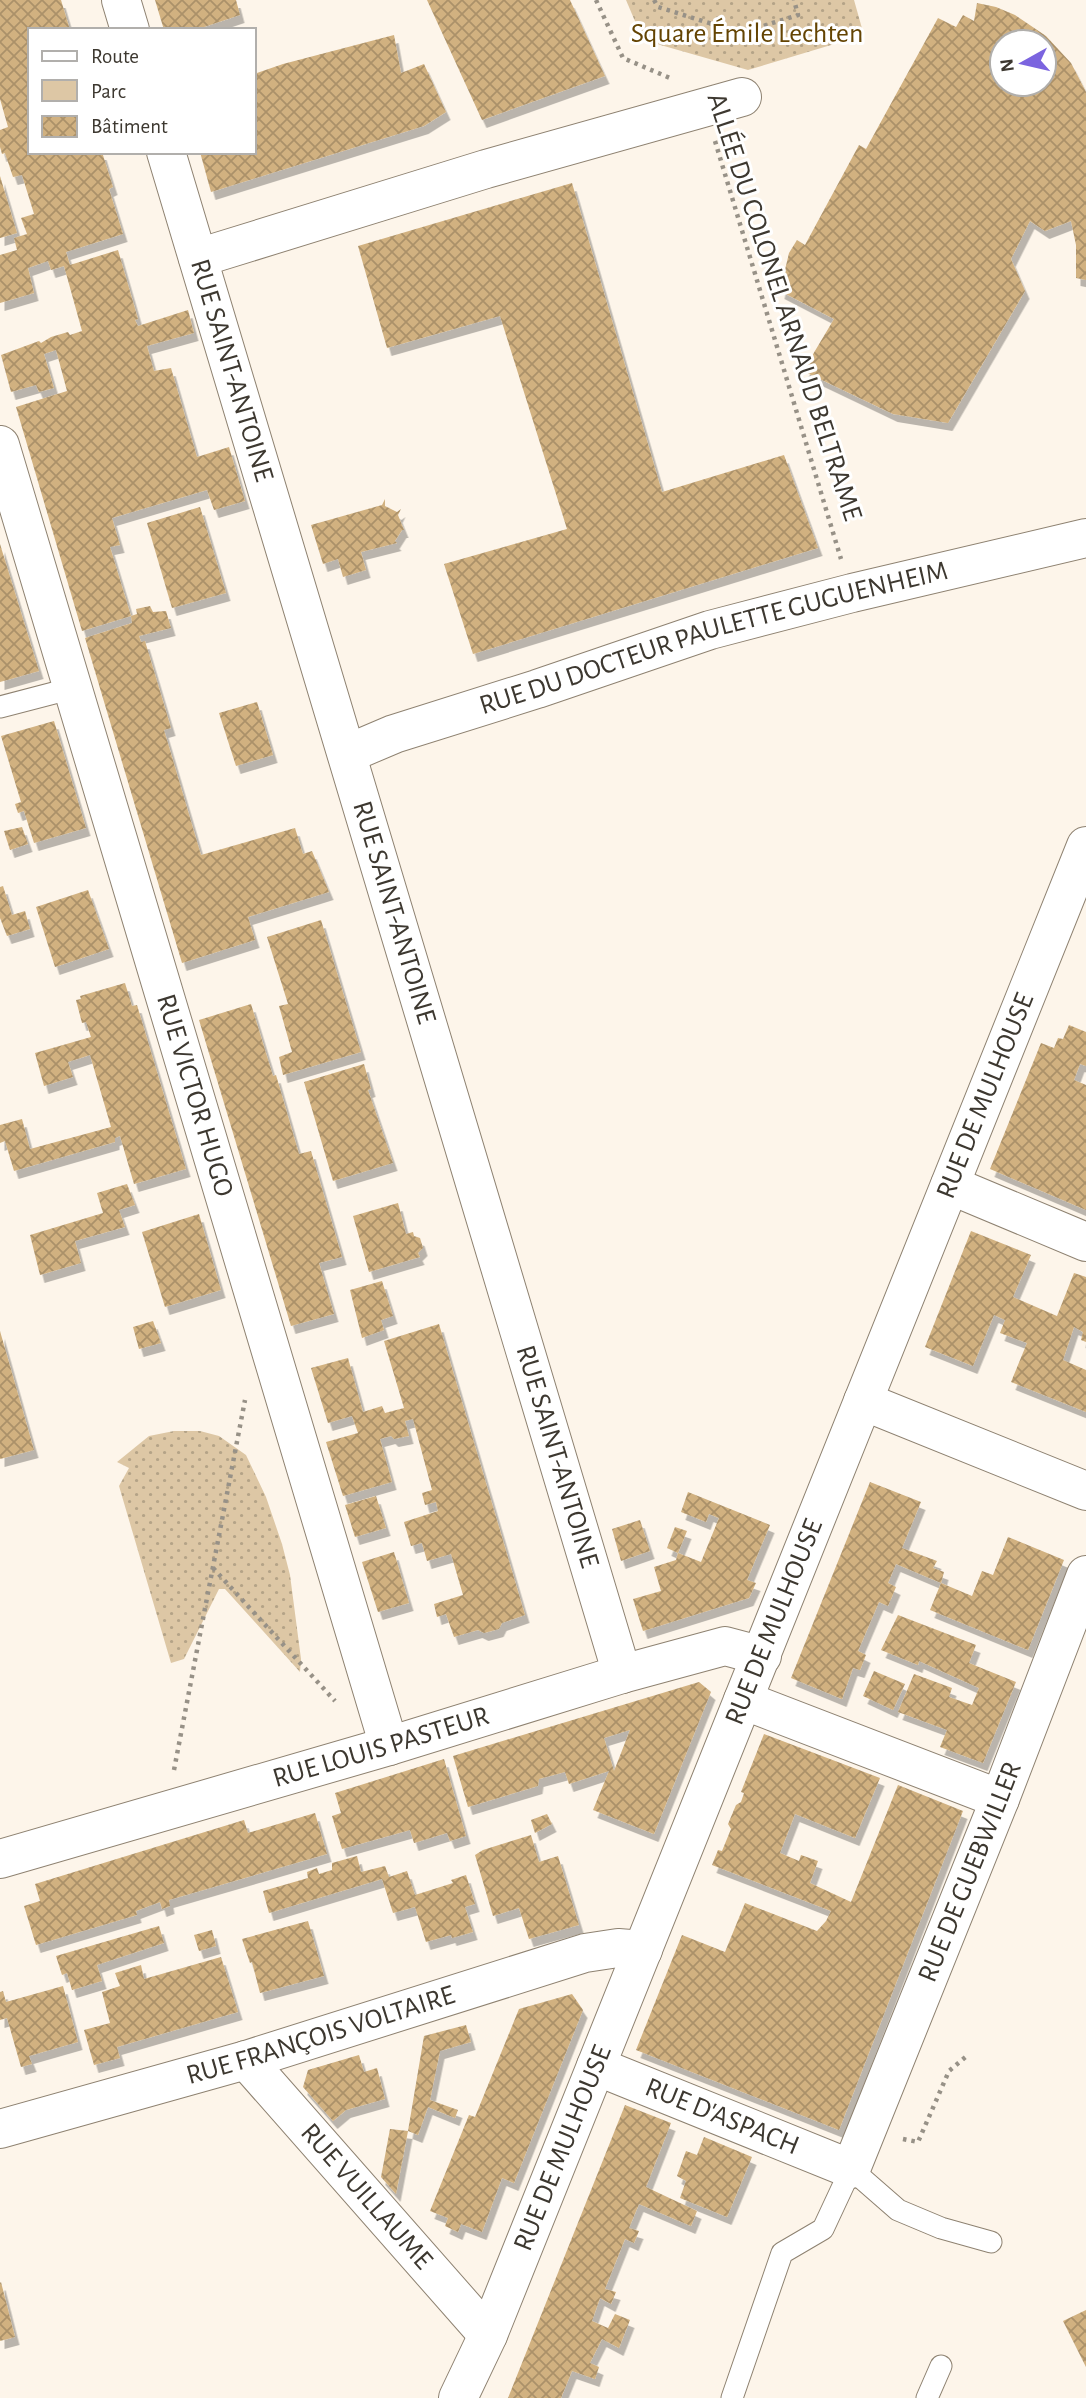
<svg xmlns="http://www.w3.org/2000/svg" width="1086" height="2398" font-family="'Alegreya Sans',sans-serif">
	<defs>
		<pattern id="green-dots" width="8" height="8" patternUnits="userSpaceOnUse" patternTransform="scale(1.75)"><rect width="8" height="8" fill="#ddc7a5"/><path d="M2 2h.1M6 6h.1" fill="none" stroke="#b4a387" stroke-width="1.8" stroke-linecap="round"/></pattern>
		<pattern id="building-cross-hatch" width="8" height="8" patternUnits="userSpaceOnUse" patternTransform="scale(1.75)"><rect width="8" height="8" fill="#d1b180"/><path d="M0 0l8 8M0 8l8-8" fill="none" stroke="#ab9169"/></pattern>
		<filter id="shadow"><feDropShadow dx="4.5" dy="8" stdDeviation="0" flood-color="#0004"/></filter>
	</defs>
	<rect width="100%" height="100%" fill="#fdf5ea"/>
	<g fill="url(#green-dots)">
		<polygon points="626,0 854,0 863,32 861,36 748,70 643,40"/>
		<polygon points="174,1431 200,1431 219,1436 246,1455 266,1497 282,1544 290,1575 301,1659 300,1672 225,1589 219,1589 184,1659 171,1663 119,1486 129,1468 117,1462 149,1436"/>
	</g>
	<g fill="url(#building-cross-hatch)" fill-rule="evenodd" filter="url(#shadow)">
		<polygon points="0,0 61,0 70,30 30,30 30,152 102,152 113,187 109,189 123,234 66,252 70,265 118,250 138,319 135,320 138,326 188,310 194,333 147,346 154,371 171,368 197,457 229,447 245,501 214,510 207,490 112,518 120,545 110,547 131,616 82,631 16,407 67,391 56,350 44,354 54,388 39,392 36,385 11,392 1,355 39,341 41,343 51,337 68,332 70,335 82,331 64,266 51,270 48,261 28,268 34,293 0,303 0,255 17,250 14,238 27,234 21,218 34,214 22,175 13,177 5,153 2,154 0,147 0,130 8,127 0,99"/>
		<polygon points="155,0 236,0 240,15 195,30 164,30"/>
		<polygon points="427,0 570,0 605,76 482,120"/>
		<path d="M977 3 996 7 1015 15 1046 36 1071 63 1086 92V280L1076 278V245L1071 221 1045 231 1030 221 1011 259 1025 291 948 423 893 414 803 371 834 319 780 291 789 253 797 240 805 245 859 145 866 149 938 18 956 27 963 15 974 21ZM1002 42H1044V84H1002Z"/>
		<polygon points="394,35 401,73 424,64 446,112 424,126 211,192 200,152 254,152 254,74 283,64"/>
		<polygon points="0,176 17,233 0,238"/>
		<polygon points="572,183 662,492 784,455 818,548 473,654 444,564 567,529 500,316 387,348 358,246"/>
		<polygon points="385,499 385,506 397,512 401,509 398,515 404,530 402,530 395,541 397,543 361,552 366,570 343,577 338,559 323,564 311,525 382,505"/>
		<polygon points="200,507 226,593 172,608 147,523"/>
		<polygon points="0,544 39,671 0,682"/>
		<polygon points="150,606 153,612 166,611 171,628 139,636 141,642 145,641 171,728 164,730 201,855 295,828 303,854 312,851 329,892 248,917 255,940 182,963 85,638 132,623 131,616 137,614 136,609"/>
		<polygon points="257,702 273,755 236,766 219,713"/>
		<polygon points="54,721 86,828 34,843 24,811 18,813 15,804 21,802 1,736"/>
		<polygon points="22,827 28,844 10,850 4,831"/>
		<polygon points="3,886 12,915 25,911 30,929 7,936 0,918 0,887"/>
		<polygon points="88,890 109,949 55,967 36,907"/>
		<polygon points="321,920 361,1052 283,1075 279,1057 292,1052 279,1006 288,1004 267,937"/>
		<polygon points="125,983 132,1006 137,1005 186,1169 134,1184 120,1136 115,1138 115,1142 14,1171 5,1141 0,1143 0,1125 22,1119 30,1149 111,1127 90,1055 68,1062 73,1077 44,1086 35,1053 91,1037 86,1022 82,1023 76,1000 81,999 80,996"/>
		<polygon points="251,1004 273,1076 276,1075 299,1154 311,1151 342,1257 319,1263 334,1314 291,1326 199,1020"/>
		<polygon points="1069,1025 1086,1032 1086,1066 1080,1064 1074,1080 1086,1085 1086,1210 990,1169 1041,1043 1054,1048 1058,1038 1063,1039"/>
		<polygon points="364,1064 371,1089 368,1090 393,1163 333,1181 304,1082"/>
		<polygon points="127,1184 135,1205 119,1210 125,1227 75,1241 81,1263 40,1275 30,1235 103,1213 97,1193"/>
		<polygon points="398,1203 406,1234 413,1232 414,1236 420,1238 423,1248 418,1253 420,1257 369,1272 353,1216"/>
		<polygon points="199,1214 221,1290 165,1307 142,1232"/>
		<polygon points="971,1231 1031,1255 1013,1297 1057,1316 1074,1273 1086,1277 1086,1342 1081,1340 1083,1332 1074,1327 1063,1360 1086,1370 1086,1412 1011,1382 1027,1343 1000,1333 1005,1320 994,1315 973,1366 925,1347"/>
		<polygon points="382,1281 393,1316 381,1320 384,1330 362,1338 350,1290"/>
		<polygon points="153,1321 161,1343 139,1349 133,1327"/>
		<polygon points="439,1324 525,1615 502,1623 499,1629 484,1633 478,1630 454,1637 446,1614 437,1617 434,1604 463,1595 451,1554 427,1561 422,1543 411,1546 404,1522 438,1511 436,1502 425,1505 422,1493 432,1490 413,1419 405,1421 409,1436 394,1439 391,1436 380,1439 392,1482 343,1496 326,1442 358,1433 352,1416 328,1423 311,1368 348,1358 363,1412 382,1406 385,1413 404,1408 384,1341"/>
		<polygon points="0,1331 34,1450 0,1459"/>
		<polygon points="870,1482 921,1502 902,1548 937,1561 933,1568 944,1572 941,1583 896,1564 888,1583 896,1587 888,1606 879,1602 858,1651 866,1655 860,1670 853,1668 842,1699 791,1678"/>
		<polygon points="688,1492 770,1525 747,1580 756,1583 749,1598 643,1631 633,1599 661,1591 654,1567 676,1560 678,1553 701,1562 719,1518 709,1514 706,1522 681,1512"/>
		<polygon points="376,1496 386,1528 355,1537 345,1505"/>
		<polygon points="640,1520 650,1551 621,1561 612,1529"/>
		<polygon points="675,1527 687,1531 678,1553 667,1548"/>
		<polygon points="1008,1537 1064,1560 1028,1650 930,1610 941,1583 972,1596 982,1571 993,1575"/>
		<polygon points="394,1552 409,1603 378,1612 362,1562"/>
		<polygon points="898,1615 976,1645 969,1663 1016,1682 983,1763 940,1747 947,1730 898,1712 914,1674 952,1688 949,1697 972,1705 979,1688 919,1661 918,1665 881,1650"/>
		<polygon points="874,1671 905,1684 893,1710 863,1696"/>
		<path d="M699 1682 711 1692 654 1834 593 1810 609 1771 569 1784 565 1772 539 1779 538 1786 468 1807 453 1756ZM630 1730 614 1771 604 1738Z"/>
		<polygon points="764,1734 880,1778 855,1838 795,1814 780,1853 799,1861 801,1855 818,1861 810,1883 851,1902 898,1785 963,1811 839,2130 636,2050 682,1935 725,1952 745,1903 817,1931 826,1921 831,1911 712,1865 718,1850 722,1851 731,1829 728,1824 736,1805 741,1802 744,1793 741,1792"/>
		<polygon points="444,1759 466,1836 450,1841 447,1833 414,1843 410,1830 342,1849 332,1816 341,1813 335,1793"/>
		<polygon points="315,1813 327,1854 169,1900 170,1906 162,1909 160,1902 136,1911 137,1915 36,1945 24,1906 40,1901 35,1884 244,1820 248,1833"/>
		<polygon points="547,1814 552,1824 535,1833 531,1820"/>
		<polygon points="531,1835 539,1862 558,1856 579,1925 529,1939 519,1908 493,1916 475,1855 483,1850"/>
		<polygon points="357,1856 361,1872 385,1866 389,1877 407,1871 415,1895 453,1883 451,1880 466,1875 475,1904 465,1907 473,1932 452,1938 451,1935 426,1942 415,1907 393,1913 382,1879 269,1913 263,1891 308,1878 307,1872 317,1868 319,1874 332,1870 332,1863"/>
		<polygon points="308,1921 324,1976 260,1993 252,1962 250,1963 242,1939"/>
		<polygon points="159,1926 164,1943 97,1965 102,1981 72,1990 67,1973 62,1975 56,1956"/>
		<polygon points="212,1930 216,1946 199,1951 194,1935"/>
		<polygon points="221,1957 238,2012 117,2047 120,2058 94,2065 84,2030 110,2023 102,1992 120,1986 115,1973 141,1965 144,1979"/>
		<polygon points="63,1986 78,2042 29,2056 32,2064 21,2067 7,2018 0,2020 0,1992 3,1991 6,2002"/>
		<polygon points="572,1994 583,2010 514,2183 502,2178 482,2232 461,2224 458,2232 445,2226 448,2218 430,2211 469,2115 475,2117 519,2009"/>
		<polygon points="466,2025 471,2042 440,2051 430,2100 458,2110 455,2118 428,2107 418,2135 408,2131 424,2036"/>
		<polygon points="359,2055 364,2072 377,2068 385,2099 346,2110 333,2121 303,2087 308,2070"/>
		<polygon points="625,2105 671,2123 646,2187 697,2211 691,2226 639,2204 629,2228 639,2231 634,2243 625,2239 605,2289 616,2292 611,2304 600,2298 592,2321 608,2328 615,2314 630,2320 619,2348 602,2339 590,2363 599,2367 595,2379 572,2371 561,2398 508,2398"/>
		<polygon points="390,2129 408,2131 396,2194 381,2177"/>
		<polygon points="704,2137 752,2157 727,2217 680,2198 686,2181 677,2176 686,2151 697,2155"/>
		<polygon points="1,2282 15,2337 0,2341 0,2283"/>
		<polygon points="1086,2310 1086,2367 1063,2321"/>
	</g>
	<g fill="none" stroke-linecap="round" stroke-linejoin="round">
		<defs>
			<g id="service">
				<polyline points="0,707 73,688"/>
				<polyline points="732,2398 782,2253 823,2229 851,2169 898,2210 941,2228 991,2242"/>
				<polyline points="927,2398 941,2366"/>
			</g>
			<g id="minor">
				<polyline points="121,0 130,30"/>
				<path id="s1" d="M166 152 622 1674"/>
				<polyline points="198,258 486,169 742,97"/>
				<path id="s2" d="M0 445 389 1746"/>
				<path id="s3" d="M347 754 394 734 537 689 710 630 852 593 1086 538"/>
				<polyline points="863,1401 1086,1491"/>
				<polyline points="743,1700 1000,1799"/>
				<path id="s4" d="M0 1859 389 1746 622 1674 725 1646 762 1656"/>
				<path id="s5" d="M246 2060 488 2335"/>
				<path id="s6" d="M596 2066 851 2169 1000 1799 1086 1575"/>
				<path id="s7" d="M0 2129 246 2060 585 1953 618 1948 643 1950"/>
			</g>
			<polyline id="tertiary" points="950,1185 1086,1242"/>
			<g id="secondary">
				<path id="s8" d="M458 2398 488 2335 1086 846"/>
			</g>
		</defs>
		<use href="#service" stroke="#8e8271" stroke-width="23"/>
		<use href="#minor" stroke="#8e8271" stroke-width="40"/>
		<use href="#tertiary" stroke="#8e8271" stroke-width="40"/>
		<use href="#secondary" stroke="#8e8271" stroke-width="40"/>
		<g stroke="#979187" stroke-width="4.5" stroke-dasharray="3.5 5" stroke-linecap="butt">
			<polyline points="596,0 623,58 670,78"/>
			<polyline points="654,0 658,7 741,33 798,15 794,0"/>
			<polyline points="715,141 841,559"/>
			<polyline points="213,1568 335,1701"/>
			<polyline points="174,1770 245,1400"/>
			<polyline points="903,2139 918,2142 949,2071 968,2055"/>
		</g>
		<use href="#service" stroke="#fff" stroke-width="21"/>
		<use href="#minor" stroke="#fff" stroke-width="38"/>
		<use href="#tertiary" stroke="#fff" stroke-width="38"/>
		<use href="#secondary" stroke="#fff" stroke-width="38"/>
	</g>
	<g text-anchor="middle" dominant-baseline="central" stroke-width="6" stroke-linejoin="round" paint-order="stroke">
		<g font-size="28" fill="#644403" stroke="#fff">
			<text x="747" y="34">Square Émile Lechten</text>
		</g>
		<g font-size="28" fill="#3d3830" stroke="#fff">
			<text transform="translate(784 307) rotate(72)">ALLÉE DU COLONEL ARNAUD BELTRAME</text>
			<text stroke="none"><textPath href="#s1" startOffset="228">RUE SAINT-ANTOINE</textPath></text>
			<text stroke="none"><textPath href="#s3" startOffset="385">RUE DU DOCTEUR PAULETTE GUGUENHEIM</textPath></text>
			<text stroke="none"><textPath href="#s1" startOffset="794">RUE SAINT-ANTOINE</textPath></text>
			<text stroke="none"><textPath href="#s2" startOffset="679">RUE VICTOR HUGO</textPath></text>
			<text stroke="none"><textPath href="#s8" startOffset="1405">RUE DE MULHOUSE</textPath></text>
			<text stroke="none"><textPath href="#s1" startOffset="1362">RUE SAINT-ANTOINE</textPath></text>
			<text stroke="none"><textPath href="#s8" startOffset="838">RUE DE MULHOUSE</textPath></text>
			<text stroke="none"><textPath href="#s4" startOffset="397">RUE LOUIS PASTEUR</textPath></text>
			<text stroke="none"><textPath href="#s6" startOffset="595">RUE DE GUEBWILLER</textPath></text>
			<text stroke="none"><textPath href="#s7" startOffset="334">RUE FRANÇOIS VOLTAIRE</textPath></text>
			<text stroke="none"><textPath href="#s6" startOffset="136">RUE D'ASPACH</textPath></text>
			<text stroke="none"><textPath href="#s8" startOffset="271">RUE DE MULHOUSE</textPath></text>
			<text stroke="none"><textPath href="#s5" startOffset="182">RUE VUILLAUME</textPath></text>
		</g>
	</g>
	<rect x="28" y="28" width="228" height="126" fill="#ffffff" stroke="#b1afac" stroke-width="2"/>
	<rect x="42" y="51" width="35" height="10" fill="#ffffff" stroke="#b1afac" stroke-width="2"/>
	<text x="91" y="63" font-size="21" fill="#3d3830">Route</text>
	<rect x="42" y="80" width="35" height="21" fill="#ddc7a5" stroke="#b1afac" stroke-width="2"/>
	<text x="91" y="98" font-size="21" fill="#3d3830">Parc</text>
	<rect x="42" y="116" width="35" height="21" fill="url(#building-cross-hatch)" stroke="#b1afac" stroke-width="2"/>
	<text x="91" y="133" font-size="21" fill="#3d3830">Bâtiment</text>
	<g transform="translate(1023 63) rotate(262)"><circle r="33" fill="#ffffff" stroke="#b1afac" stroke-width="2"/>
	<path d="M0-5L12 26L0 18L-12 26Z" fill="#7b64df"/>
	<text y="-10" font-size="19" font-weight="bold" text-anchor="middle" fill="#3d3830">N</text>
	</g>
</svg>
